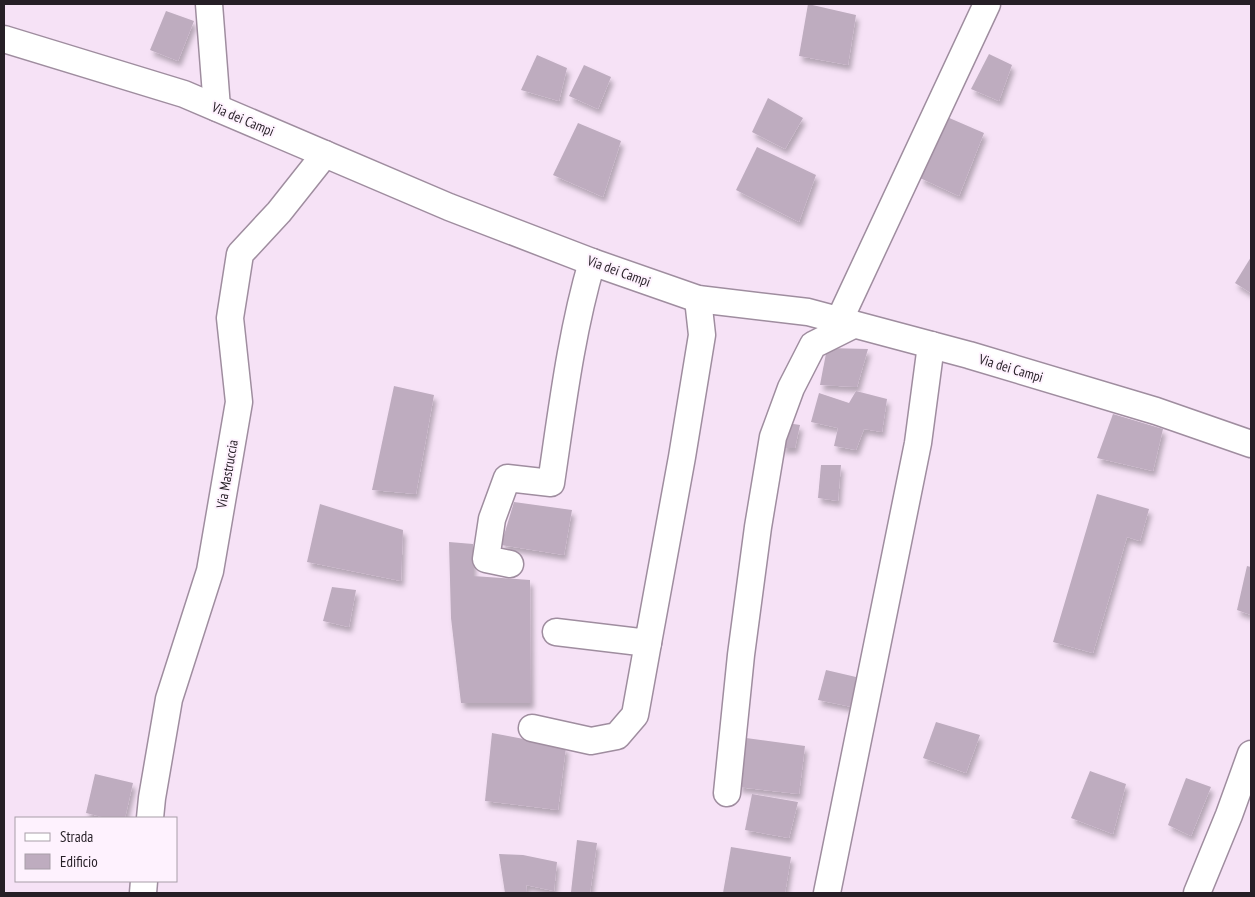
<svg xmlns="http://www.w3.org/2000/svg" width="1255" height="897" font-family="'PT Sans Narrow',sans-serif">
	<defs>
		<filter id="shadow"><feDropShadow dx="3" dy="5.5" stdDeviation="2.5" flood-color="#0004"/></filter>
	</defs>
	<rect width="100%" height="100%" fill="#f6e2f6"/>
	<g fill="#beacbf" filter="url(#shadow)">
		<polygon points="808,4 856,15 848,65 799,56"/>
		<polygon points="166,11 194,21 178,61 150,50"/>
		<polygon points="989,54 1012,65 999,101 971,89"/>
		<polygon points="537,55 567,68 559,101 521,90"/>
		<polygon points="584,65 611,77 598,109 569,96"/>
		<polygon points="768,98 803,118 785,149 752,132"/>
		<polygon points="947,117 984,133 959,196 920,178"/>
		<polygon points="578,123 621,141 603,197 553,175"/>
		<polygon points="757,147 816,175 799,222 736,190"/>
		<polygon points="1251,257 1251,293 1235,283"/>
		<polygon points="827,348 868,349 857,387 820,385"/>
		<polygon points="394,386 434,395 416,494 372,490"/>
		<polygon points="856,391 887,399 882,432 864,429 856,450 834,446 838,428 811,422 819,393 849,403"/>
		<polygon points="1113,414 1163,429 1153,471 1097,458"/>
		<polygon points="787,423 800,425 795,448 781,448"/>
		<polygon points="821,465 841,465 838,501 818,498"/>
		<polygon points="1097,494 1149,509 1140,541 1127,537 1093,653 1053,642"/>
		<polygon points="514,502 572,510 564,555 501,545"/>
		<polygon points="320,504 403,530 401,581 307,562"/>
		<polygon points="449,542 473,544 473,576 530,580 531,703 461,703 451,618"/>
		<polygon points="1247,566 1251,567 1251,615 1237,610"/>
		<polygon points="332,587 356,590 349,627 323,621"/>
		<polygon points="826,670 856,677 852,707 818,700"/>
		<polygon points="936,722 980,735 966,773 923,758"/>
		<polygon points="492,733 566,747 558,810 485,801"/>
		<polygon points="746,738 805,746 799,794 738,787"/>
		<polygon points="1090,771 1126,784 1113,834 1071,818"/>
		<polygon points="95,774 133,783 125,818 106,818 86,813"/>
		<polygon points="1186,778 1211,787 1191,836 1168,825"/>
		<polygon points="752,794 798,802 789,838 745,830"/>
		<polygon points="577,840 597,843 590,893 571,892"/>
		<polygon points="731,847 791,857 785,893 723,893"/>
		<polygon points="499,854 523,855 557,862 554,891 526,885 527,893 505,893"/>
	</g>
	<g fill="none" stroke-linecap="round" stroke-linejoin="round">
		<defs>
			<g id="minor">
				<polyline points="209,4 217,108"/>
				<polyline points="4,39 184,94 449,207 592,262 698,299 808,312 969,355 1156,411 1251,444"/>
				<polyline points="839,321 987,4"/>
				<path d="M510 564 486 559 492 519 507 478 551 483C562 409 571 333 592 262"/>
				<polyline points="556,632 648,643 682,457 702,335 698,299"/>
				<polyline points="532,728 591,741 617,736 635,715 648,643"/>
				<polyline points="727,793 741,655 758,527 773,437 791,388 813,345 853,325"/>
				<polyline points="150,818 152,798 169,699 210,571 239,402 230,318 240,254 279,212 325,154"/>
				<polyline points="143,893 144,881"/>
				<polyline points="827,893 918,443 931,345"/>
				<polyline points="1197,893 1229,815 1251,754"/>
			</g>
		</defs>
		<use href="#minor" stroke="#9f8d9f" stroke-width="29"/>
		<use href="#minor" stroke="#fff" stroke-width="26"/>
	</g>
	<g text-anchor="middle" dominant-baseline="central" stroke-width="4" stroke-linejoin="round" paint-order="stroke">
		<g font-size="14" fill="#261f26" stroke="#fef2fe">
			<text transform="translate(243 119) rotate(23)">Via dei Campi</text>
			<text transform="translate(619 271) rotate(20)">Via dei Campi</text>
			<text transform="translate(1011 368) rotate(17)">Via dei Campi</text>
			<text transform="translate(227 474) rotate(-80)">Via Mastruccia</text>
		</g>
	</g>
	<rect width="1255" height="897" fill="none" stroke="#261f26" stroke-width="10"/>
	<rect x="15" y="817" width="162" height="65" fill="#fef2fe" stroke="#a89ea8"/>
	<rect x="25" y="833" width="25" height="8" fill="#ffffff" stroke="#a89ea8"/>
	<text x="60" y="842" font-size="15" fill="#261f26">Strada</text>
	<rect x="25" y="854" width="25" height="15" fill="#beacbf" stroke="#a89ea8"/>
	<text x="60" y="867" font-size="15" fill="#261f26">Edificio</text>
</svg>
